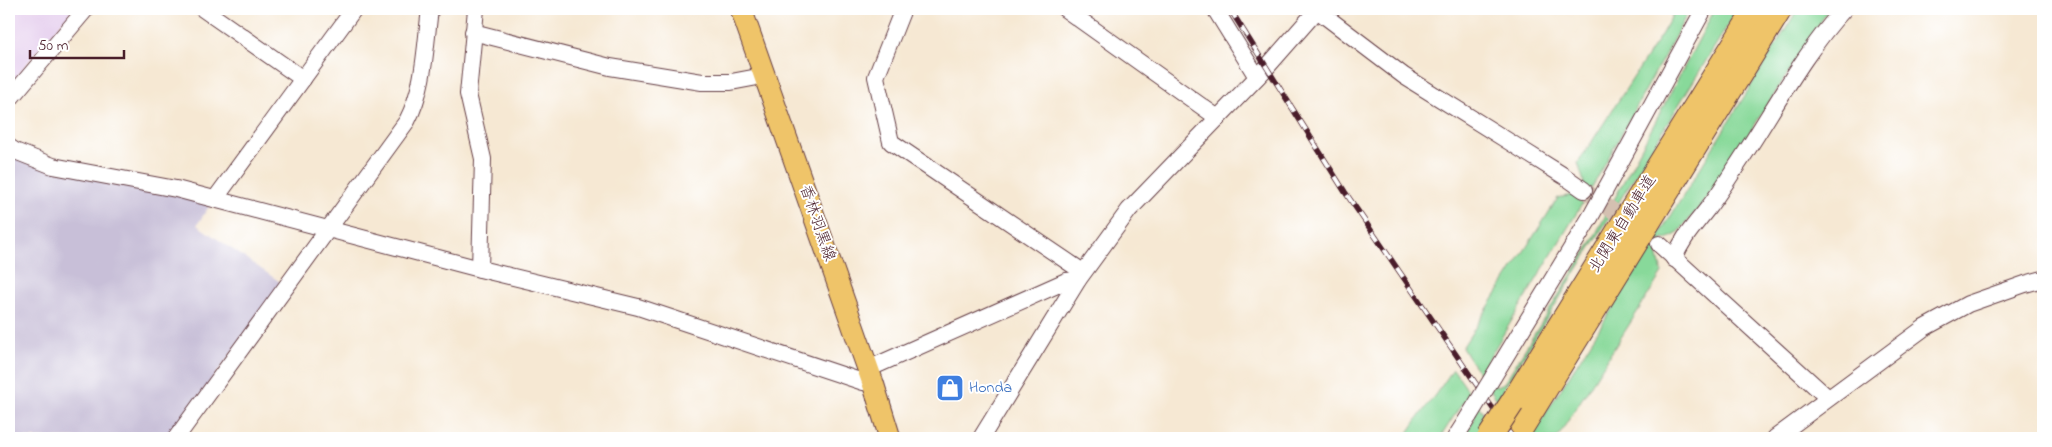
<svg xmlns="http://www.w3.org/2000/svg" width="2052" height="447" font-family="'Indie Flower','Klee One',sans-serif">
	<rect width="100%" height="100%" fill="#fff"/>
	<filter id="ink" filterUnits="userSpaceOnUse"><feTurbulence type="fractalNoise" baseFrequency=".02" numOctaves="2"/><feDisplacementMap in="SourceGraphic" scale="10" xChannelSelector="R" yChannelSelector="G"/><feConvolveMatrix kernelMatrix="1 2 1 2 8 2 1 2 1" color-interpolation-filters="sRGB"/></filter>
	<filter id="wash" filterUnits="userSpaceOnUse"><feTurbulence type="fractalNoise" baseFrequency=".0096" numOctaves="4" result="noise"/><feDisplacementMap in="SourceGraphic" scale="20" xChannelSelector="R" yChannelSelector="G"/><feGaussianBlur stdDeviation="1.12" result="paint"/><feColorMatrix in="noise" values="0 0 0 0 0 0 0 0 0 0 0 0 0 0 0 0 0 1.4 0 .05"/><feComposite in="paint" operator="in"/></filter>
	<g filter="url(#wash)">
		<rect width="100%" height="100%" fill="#f6e8d3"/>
		<polygon fill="#e7d2ef" points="9,9 73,9 9,85"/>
		<polygon fill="#c8bfd8" points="9,151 212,202 197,225 283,284 169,438 9,438"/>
		<g fill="#88d99a" stroke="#697c62">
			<polygon points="1676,9 1690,9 1593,186 1483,368 1496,386 1504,383 1591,243 1715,9 1738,9 1504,388 1502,395 1531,436 1661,232 1798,9 1829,9 1709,196 1677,234 1667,239 1663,238 1657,252 1662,273 1557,438 1523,438 1462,348 1558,198 1577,194 1584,182 1578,163 1661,35"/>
			<path d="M1453 369 1501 438 1483 428 1476 438H1463L1475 418 1463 402 1440 438H1405C1419 414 1438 393 1453 369Z"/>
		</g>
	</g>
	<g filter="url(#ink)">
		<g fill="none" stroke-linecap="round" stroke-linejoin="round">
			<polyline stroke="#d4c0b1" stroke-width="16" stroke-dasharray="16 8" stroke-linecap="butt" points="1584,190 1633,225"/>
			<defs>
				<g id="minor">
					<polyline points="203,9 303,79"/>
					<polyline points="476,9 468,94 483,159 480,269"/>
					<polyline points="903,9 876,77 891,142 1083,272"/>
					<polyline points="1065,9 1218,118"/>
					<polyline points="1215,9 1257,77"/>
					<polyline points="1317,10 1404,76 1564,176 1584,190"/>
					<polyline points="473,32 610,67 702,82 731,82 763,76"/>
					<polyline points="9,100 86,9"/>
					<polyline points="9,147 15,151 53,166 176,189 480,269 638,307 863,382 873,383"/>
					<polyline points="215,199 354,9"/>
					<polyline points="1659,244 1828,398"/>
					<path d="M1674 259C1682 238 1695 225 1708 208 1718 195 1727 181 1736 167 1772 114 1801 56 1844 9"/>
					<polyline points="868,369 1066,281 1078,280"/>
					<polyline points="1493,377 1591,216 1704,9"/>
					<path d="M176 438 407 121C425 87 425 47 430 9"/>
					<polyline points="981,438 1078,280 1129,210 1267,67 1318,9"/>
					<polyline points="1455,438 1469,416"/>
					<polyline points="1775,438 1924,328 1968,304 2025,284 2043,279"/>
				</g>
				<polyline id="major" points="741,9 873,383 890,438"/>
				<g id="highway">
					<polyline points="1512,403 1756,9"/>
					<polyline points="1515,438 1780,9"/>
				</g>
			</defs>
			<use href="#minor" stroke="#643d44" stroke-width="18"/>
			<use href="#major" stroke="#643d44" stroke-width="23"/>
			<use href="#highway" stroke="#643d44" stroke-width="26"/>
			<use href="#minor" stroke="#fff" stroke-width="16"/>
			<use href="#major" stroke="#efc469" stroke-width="21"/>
			<use href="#highway" stroke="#efc469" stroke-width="24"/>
			<defs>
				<polyline id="rail" points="1230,9 1345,192 1513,438"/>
			</defs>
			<use href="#rail" stroke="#4a1f2b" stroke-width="5.5"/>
			<use href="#rail" stroke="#fff" stroke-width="4" stroke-dasharray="11" stroke-linecap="butt"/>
			<defs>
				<polyline id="minor-bridge" points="1469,416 1493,377"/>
				<polyline id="highway-bridge" points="1489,438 1512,403"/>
			</defs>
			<use href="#minor-bridge" stroke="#643d44" stroke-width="18" stroke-linecap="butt"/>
			<use href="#highway-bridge" stroke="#643d44" stroke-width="26" stroke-linecap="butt"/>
			<use href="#minor-bridge" stroke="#fff" stroke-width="16"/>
			<use href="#highway-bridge" stroke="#efc469" stroke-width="24"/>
		</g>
	</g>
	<defs>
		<symbol id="shop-square" viewBox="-11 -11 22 22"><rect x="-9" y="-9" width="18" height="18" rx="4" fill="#3f7fe0" stroke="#fff"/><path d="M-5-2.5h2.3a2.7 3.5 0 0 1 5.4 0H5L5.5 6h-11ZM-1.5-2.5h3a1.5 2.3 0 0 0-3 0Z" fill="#fff"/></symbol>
	</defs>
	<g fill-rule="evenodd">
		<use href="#shop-square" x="934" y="372" width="32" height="32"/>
	</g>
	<g text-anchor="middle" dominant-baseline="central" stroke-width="4" stroke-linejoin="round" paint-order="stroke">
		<g font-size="16" fill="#4a1f2b" stroke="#fff">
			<text transform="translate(817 223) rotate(71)">香林羽黒線</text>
			<text transform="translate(1623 224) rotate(-58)">北関東自動車道</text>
		</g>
		<g font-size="16" fill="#366cbe" stroke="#fff" text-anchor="start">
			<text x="969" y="388">Honda</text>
		</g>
	</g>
	<rect width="2052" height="447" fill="none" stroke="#fff" stroke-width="30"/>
	<path d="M30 50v8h94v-8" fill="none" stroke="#4a1f2b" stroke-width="2.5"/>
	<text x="38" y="50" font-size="15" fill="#4a1f2b" stroke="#ffffff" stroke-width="4" paint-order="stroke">50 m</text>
</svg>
